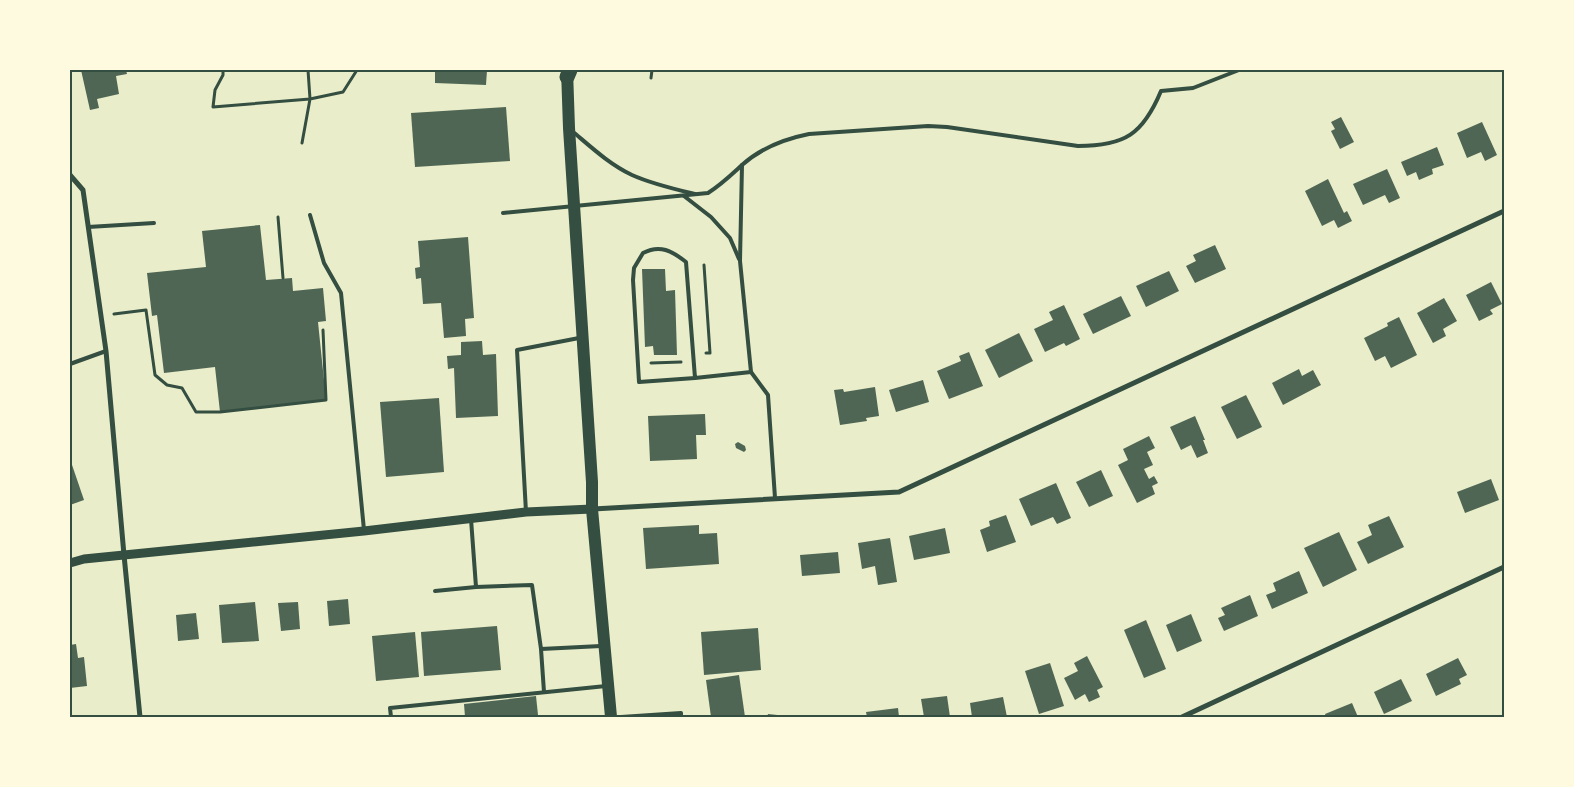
<svg xmlns="http://www.w3.org/2000/svg" width="1574" height="787" font-family="Rubik,sans-serif">
	<rect width="100%" height="100%" fill="#e9edc9"/>
	<g fill="#4f6655">
		<polygon points="81,70 126,70 127,74 116,76 119,94 97,99 99,108 90,110"/>
		<polygon points="435,70 487,70 486,85 435,83"/>
		<polygon points="506,107 510,161 415,167 411,113"/>
		<polygon points="1341,117 1354,142 1340,149 1331,131 1335,129 1331,122"/>
		<polygon points="1482,122 1497,155 1485,161 1481,152 1467,158 1457,133"/>
		<polygon points="1437,147 1444,165 1432,169 1433,174 1419,180 1416,172 1407,176 1401,162"/>
		<polygon points="1387,169 1400,198 1389,203 1385,195 1363,205 1353,184"/>
		<polygon points="1328,179 1344,213 1347,211 1352,221 1338,228 1334,220 1322,226 1305,191"/>
		<polygon points="260,225 266,280 292,278 293,291 323,288 326,321 318,322 326,400 220,412 215,367 164,373 157,315 152,316 147,273 206,267 202,231"/>
		<polygon points="468,237 474,318 465,319 466,336 444,338 441,303 423,304 421,278 416,279 415,268 420,267 418,241"/>
		<polygon points="1215,245 1226,269 1195,283 1186,266 1196,261 1193,255"/>
		<polygon points="642,269 665,269 666,291 675,290 677,355 654,355 653,346 645,347"/>
		<polygon points="1169,271 1179,291 1146,307 1136,286"/>
		<polygon points="1491,282 1502,304 1490,310 1493,314 1479,321 1466,295"/>
		<polygon points="1121,296 1131,316 1093,334 1083,314"/>
		<polygon points="1444,298 1457,321 1443,329 1446,336 1433,343 1417,313"/>
		<polygon points="1064,305 1080,339 1066,346 1064,343 1045,352 1034,329 1053,320 1049,312"/>
		<polygon points="1399,317 1417,355 1391,368 1385,356 1375,361 1364,338 1388,326 1387,323"/>
		<polygon points="1019,333 1033,361 999,378 985,350"/>
		<polygon points="482,341 483,355 496,354 498,416 456,418 454,368 448,369 447,356 461,355 461,342"/>
		<polygon points="969,352 983,386 949,399 937,371 961,361 959,356"/>
		<polygon points="1299,369 1302,376 1313,370 1321,385 1283,405 1272,383"/>
		<polygon points="923,380 929,402 896,412 889,390"/>
		<polygon points="875,387 879,416 866,418 867,421 840,425 834,390 843,389 844,392"/>
		<polygon points="1246,395 1262,427 1237,439 1221,407"/>
		<polygon points="439,398 444,472 386,477 380,402"/>
		<polygon points="705,414 706,435 696,435 697,459 650,461 648,416"/>
		<polygon points="1195,416 1205,440 1203,440 1208,453 1197,458 1191,445 1181,450 1170,427"/>
		<polygon points="1149,436 1155,448 1147,452 1153,465 1144,469 1149,479 1154,476 1158,483 1152,486 1155,494 1137,503 1118,465 1128,460 1123,449"/>
		<polygon points="738,442 745,446 746,450 744,452 736,448 735,444"/>
		<polygon points="70,459 84,500 70,505"/>
		<polygon points="1101,470 1113,496 1089,507 1076,482"/>
		<polygon points="1491,479 1499,500 1465,513 1457,492"/>
		<polygon points="1056,483 1071,518 1057,524 1053,517 1031,526 1019,499"/>
		<polygon points="1006,515 1016,542 987,552 980,530 990,526 989,521"/>
		<polygon points="1389,516 1404,547 1368,564 1357,542 1372,535 1368,525"/>
		<polygon points="699,525 699,534 717,533 719,564 646,569 643,528"/>
		<polygon points="945,528 950,553 914,560 909,536"/>
		<polygon points="1339,532 1357,570 1323,587 1304,548"/>
		<polygon points="890,538 897,582 878,585 875,566 862,569 858,543"/>
		<polygon points="838,552 840,573 802,576 800,555"/>
		<polygon points="1299,571 1308,593 1272,609 1266,595 1276,591 1273,583"/>
		<polygon points="1250,595 1258,616 1224,631 1218,618 1225,615 1221,608"/>
		<polygon points="348,599 350,624 329,626 327,601"/>
		<polygon points="255,602 259,641 222,643 219,605"/>
		<polygon points="298,602 300,629 281,631 278,603"/>
		<polygon points="196,613 199,639 178,641 176,615"/>
		<polygon points="1191,614 1202,641 1177,652 1166,625"/>
		<polygon points="1146,620 1166,669 1144,678 1124,630"/>
		<polygon points="497,626 501,670 424,676 421,632"/>
		<polygon points="758,628 761,670 704,675 701,632"/>
		<polygon points="415,632 419,677 376,681 372,636"/>
		<polygon points="76,644 78,658 84,657 87,686 70,688 70,645"/>
		<polygon points="1087,656 1103,687 1097,690 1100,697 1089,702 1085,694 1075,700 1064,678 1078,671 1074,663"/>
		<polygon points="1458,658 1467,675 1459,679 1461,684 1436,696 1426,674"/>
		<polygon points="1050,663 1064,706 1039,714 1025,671"/>
		<polygon points="739,675 745,717 711,717 706,680"/>
		<polygon points="1401,679 1412,701 1384,714 1374,692"/>
		<polygon points="536,696 538,715 526,717 465,717 464,704"/>
		<polygon points="947,696 950,717 924,717 921,699"/>
		<polygon points="1003,697 1007,717 972,717 970,703"/>
		<polygon points="1352,703 1358,717 1326,717 1325,714"/>
		<polygon points="898,708 899,717 867,717 866,712"/>
		<polygon points="768,714 787,716 787,717 767,717"/>
	</g>
	<g fill="none" stroke-linecap="round" stroke-linejoin="round">
		<g stroke="#344e41" stroke-width="3">
			<polyline points="223,70 223,75 215,90 213,107 310,99 308,70"/>
			<polyline points="651,78 652,70"/>
			<polyline points="302,143 310,99 343,92 357,70"/>
			<polyline points="278,217 283,278"/>
			<polyline points="704,265 710,353 706,353"/>
			<polyline points="114,314 146,310 155,375 167,385 182,388 196,412 220,412 326,400 323,330"/>
			<polyline points="651,363 681,362"/>
		</g>
		<g stroke="#344e41" stroke-width="4">
			<path d="M572 131C591 147 609 164 632 175 652 184 674 189 695 194"/>
			<polyline points="684,196 711,217 730,238 739,259"/>
			<path d="M503 213 708 193C722 184 730 176 742 165 761 148 784 139 809 134L928 126 947 127 1078 146C1125 146 1143 134 1161 91L1193 88 1239 70"/>
			<polyline points="310,215 324,263 341,293 364,530"/>
			<polyline points="88,227 154,223"/>
			<polyline points="70,364 106,351"/>
			<polyline points="751,372 768,395 775,498"/>
			<path d="M695 378 639 382 633 280 634 268 643 253C660 244 672 251 686 262L695 378 751 372 740 261 742 165"/>
			<polyline points="526,512 517,350 579,338"/>
			<polyline points="471,519 476,587 532,585 541,649 601,646"/>
			<polyline points="435,591 476,587"/>
			<polyline points="541,649 544,692"/>
			<polyline points="391,717 390,708 606,686"/>
			<polyline points="621,717 681,713 681,717"/>
		</g>
		<g stroke="#344e41" stroke-width="5">
			<polyline points="70,175 83,190 106,351 124,555 140,717"/>
			<polyline points="593,509 899,492 1504,211"/>
			<polyline points="1182,717 1504,567"/>
		</g>
		<polyline stroke="#344e41" stroke-width="9" points="70,563 84,559 364,531 526,512 592,509"/>
		<polyline stroke="#344e41" stroke-width="12" points="567,70 569,128 592,482 592,509 611,717"/>
		<polyline stroke="#344e41" stroke-width="15" points="567,77 570,70"/>
	</g>
	<rect width="1574" height="787" fill="none" stroke="#fefae0" stroke-width="142"/>
	<rect x="71" y="71" width="1432" height="645" fill="none" stroke="#344e41" stroke-width="2"/>
</svg>
